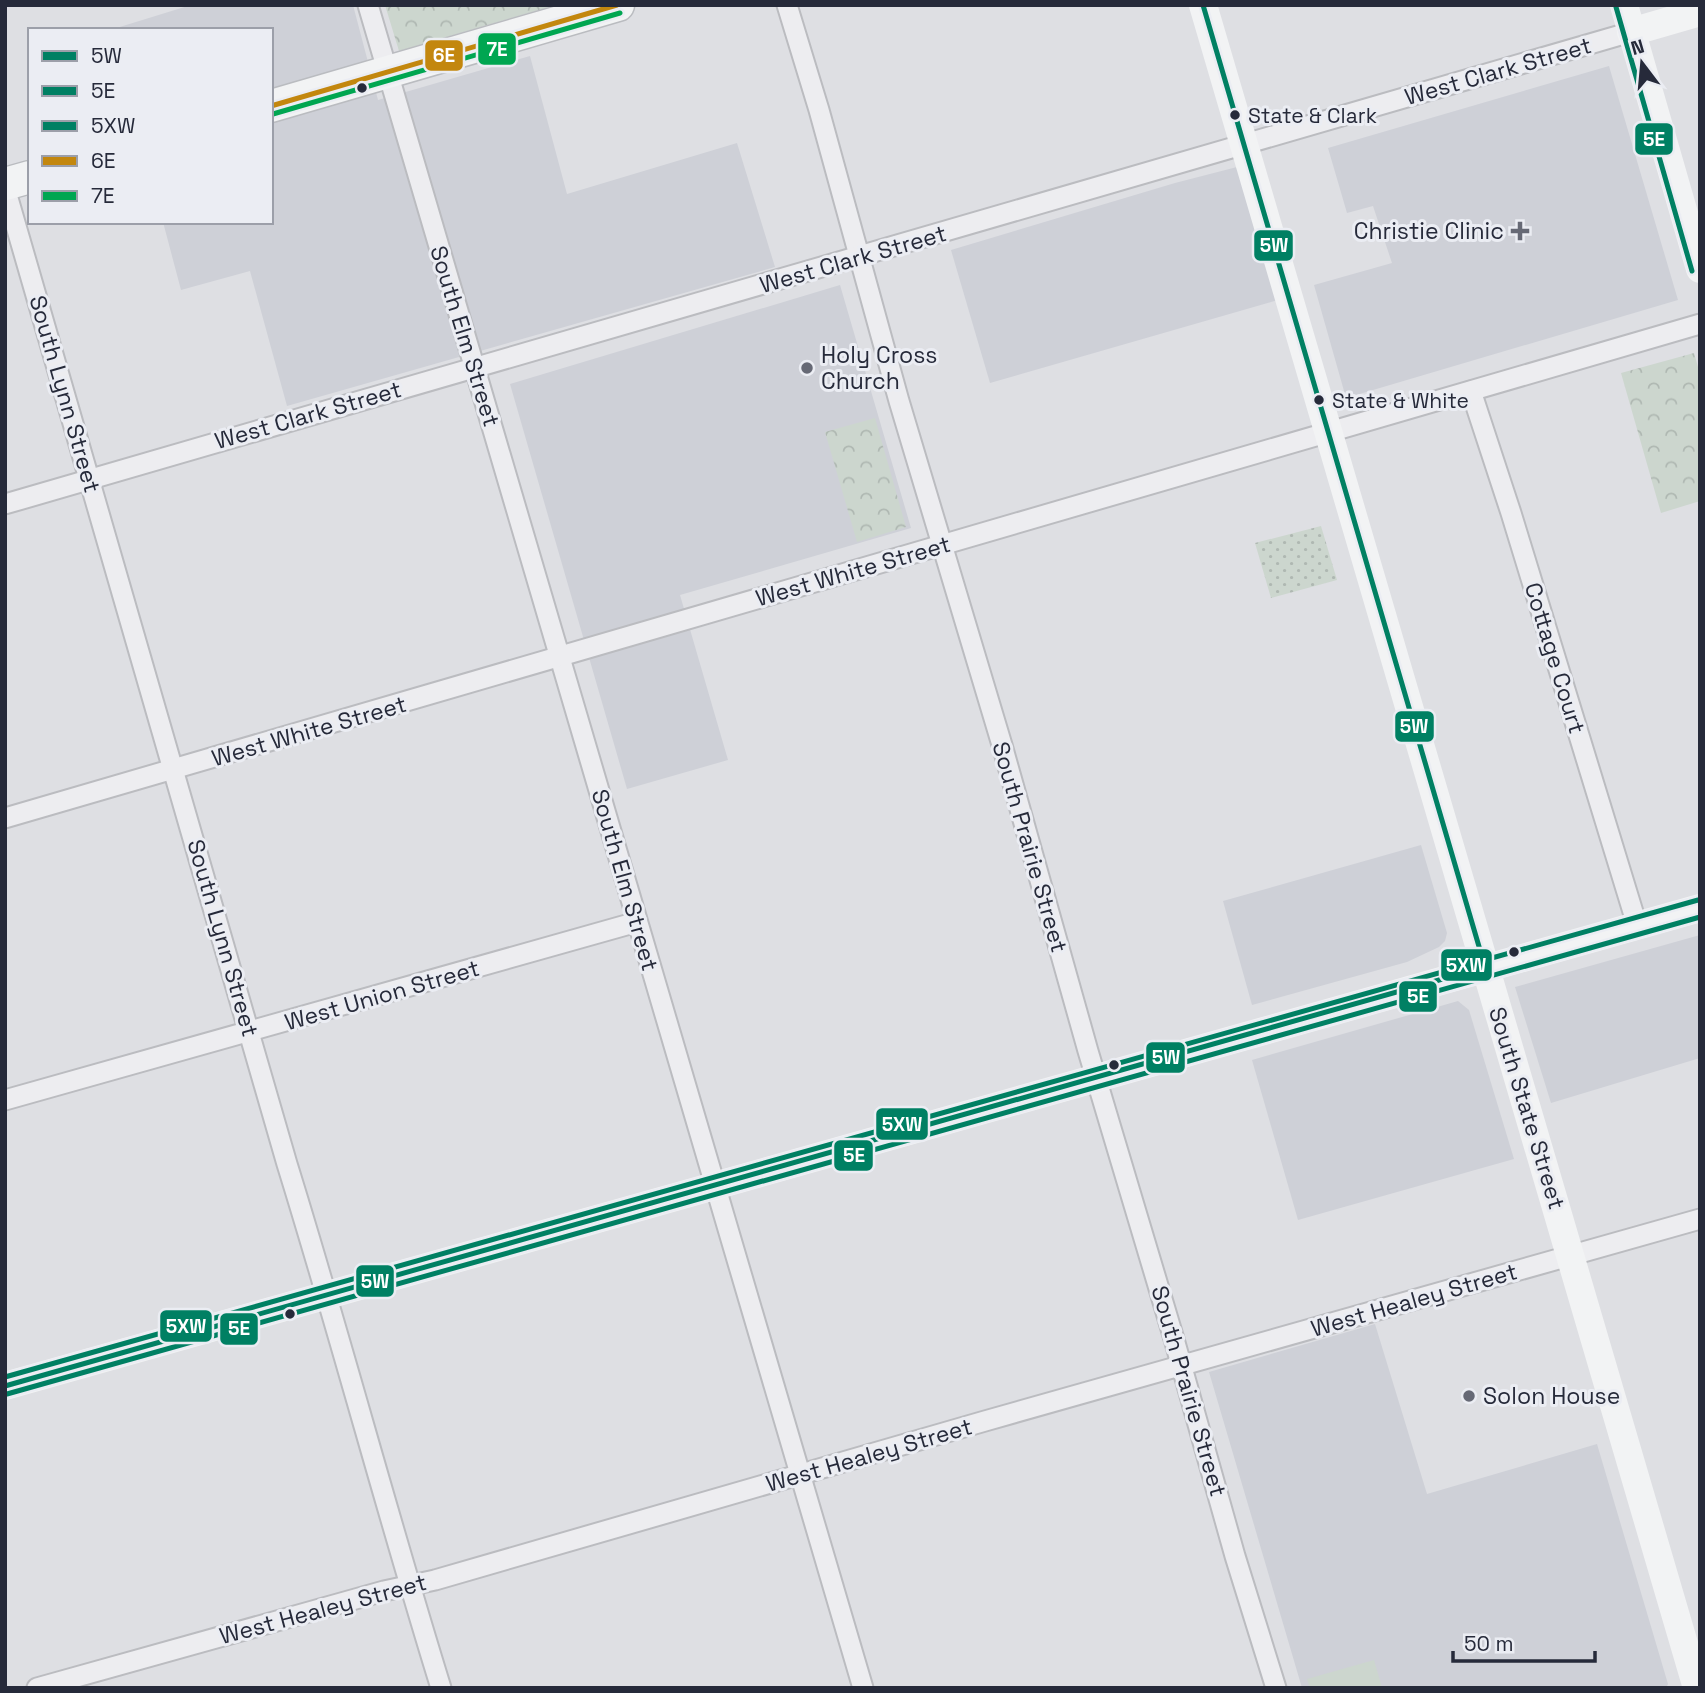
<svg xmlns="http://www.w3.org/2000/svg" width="1705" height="1693" font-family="'Space Grotesk',sans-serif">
	<defs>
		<pattern id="grass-dots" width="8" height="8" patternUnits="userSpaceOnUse" patternTransform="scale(1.75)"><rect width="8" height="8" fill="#ccd6ce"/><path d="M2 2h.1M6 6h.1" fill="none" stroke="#afb8b2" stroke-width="1.8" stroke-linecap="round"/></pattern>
		<pattern id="forest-crowns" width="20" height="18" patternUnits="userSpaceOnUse" patternTransform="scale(1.75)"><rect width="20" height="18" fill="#ccd6ce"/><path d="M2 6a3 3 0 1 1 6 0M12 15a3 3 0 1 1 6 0" fill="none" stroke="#afb8b2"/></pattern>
	</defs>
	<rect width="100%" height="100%" fill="#dedfe3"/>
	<g fill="#ced0d7">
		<polygon points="191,5 353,5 378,100 530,56 567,194 737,143 775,267 287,406 250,271 181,290 163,222 271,222 271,30 110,30"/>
		<polygon points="1609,66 1678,300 1346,398 1314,285 1392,263 1373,206 1347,213 1328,148"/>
		<polygon points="1237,167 1278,300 990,383 951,250 1175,183"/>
		<polygon points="840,285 911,528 680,595 728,760 627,789 510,384"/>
		<polygon points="1421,845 1447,933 1445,941 1439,947 1407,962 1252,1005 1223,901"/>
		<polygon points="1700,935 1700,1058 1551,1103 1515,987"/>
		<polygon points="1458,1001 1469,1010 1514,1159 1298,1220 1252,1060"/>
		<polygon points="1375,1324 1427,1494 1597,1444 1668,1684 1666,1688 1302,1688 1209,1372"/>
	</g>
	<polygon fill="url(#grass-dots)" points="1321,526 1337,580 1271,598 1255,543"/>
	<g fill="url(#forest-crowns)">
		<polygon points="385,5 556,5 399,51"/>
		<polygon points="1694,353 1700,374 1700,501 1661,513 1621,373"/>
		<polygon points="875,418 906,527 857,542 825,432"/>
	</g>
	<polygon fill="#ccd6ce" points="1374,1660 1382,1688 1310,1688 1307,1679"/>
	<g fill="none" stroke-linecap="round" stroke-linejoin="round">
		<defs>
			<g id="street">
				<polyline points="368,5 863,1688"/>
				<polyline points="787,5 819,110 899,401 1002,745 1088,1051 1174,1339 1235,1556 1276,1688"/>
				<path d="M5 188 287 1164C341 1338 387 1514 441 1688"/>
				<polyline points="1471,391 1511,513 1637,925"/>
				<polyline points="5,504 1631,32"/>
				<polyline points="5,818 1700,324"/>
				<polyline points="5,1100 637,922"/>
				<polyline points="37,1688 384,1591 435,1580 985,1421 1700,1219"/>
			</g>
			<g id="primary">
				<polyline points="271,106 618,5"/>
				<polyline points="5,184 30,177"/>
			</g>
		</defs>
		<use href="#street" stroke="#bbbcc0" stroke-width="23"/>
		<use href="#primary" stroke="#babcc0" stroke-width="35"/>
		<use href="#street" stroke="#ededf0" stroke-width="19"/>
		<g stroke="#f2f3f4" stroke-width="28">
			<polyline points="1203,5 1697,1688"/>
			<polyline points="1624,5 1700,269"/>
			<polyline points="1631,32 1700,12"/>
			<polyline points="5,1386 1700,908"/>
		</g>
		<use href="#primary" stroke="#f2f3f4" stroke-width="32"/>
		<defs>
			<g id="bus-1">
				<polyline points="1203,5 1485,967"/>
				<polyline points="5,1386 1485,967"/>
			</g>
			<g id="bus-2">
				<polyline points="1616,7 1692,271"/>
				<polyline points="7,1394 1700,917"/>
			</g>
			<polyline id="bus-3" points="5,1377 1698,900"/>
			<polyline id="bus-4" points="271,106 617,5"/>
			<polyline id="bus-5" points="273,114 620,13"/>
		</defs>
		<use href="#bus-1" stroke="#ebedf3" stroke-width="10"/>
		<use href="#bus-2" stroke="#ebedf3" stroke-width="10"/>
		<use href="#bus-3" stroke="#ebedf3" stroke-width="10"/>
		<use href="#bus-4" stroke="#ebedf3" stroke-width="10"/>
		<use href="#bus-5" stroke="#ebedf3" stroke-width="10"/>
		<use href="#bus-1" stroke="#008063" stroke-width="5"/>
		<use href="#bus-2" stroke="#008063" stroke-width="5"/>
		<use href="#bus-3" stroke="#008063" stroke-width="5"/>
		<use href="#bus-4" stroke="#c3870e" stroke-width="5"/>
		<use href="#bus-5" stroke="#00a651" stroke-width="5"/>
	</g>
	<g fill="#262a3a" stroke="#ebedf3" stroke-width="2.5">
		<circle cx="362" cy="88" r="6"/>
		<circle cx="1235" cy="115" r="6"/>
		<circle cx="1319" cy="400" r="6"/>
		<circle cx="1514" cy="952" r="6"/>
		<circle cx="1114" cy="1065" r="6"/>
		<circle cx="290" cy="1314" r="6"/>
	</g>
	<g fill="#666975" stroke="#ebedf3" stroke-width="2.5">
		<path d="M1516.5 220.5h7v7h7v7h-7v7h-7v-7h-7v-7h7z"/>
		<circle cx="807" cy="368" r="7"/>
		<circle cx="1469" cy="1396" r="7"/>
	</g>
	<g text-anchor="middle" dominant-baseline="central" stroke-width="6" stroke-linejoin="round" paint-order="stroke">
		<g font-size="21" fill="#262a3a" stroke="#ebedf3" text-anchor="start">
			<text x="1248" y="115">State &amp; Clark</text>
			<text x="1332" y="400">State &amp; White</text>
		</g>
		<g font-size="23" fill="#262a3a" stroke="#ebedf3">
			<text transform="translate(1498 71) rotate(-16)">West Clark Street</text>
			<text transform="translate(853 259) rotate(-16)">West Clark Street</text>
			<text transform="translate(465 336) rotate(73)">South Elm Street</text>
			<text transform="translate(65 394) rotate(74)">South Lynn Street</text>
			<text transform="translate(308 415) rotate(-16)">West Clark Street</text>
			<text transform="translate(853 571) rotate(-16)">West White Street</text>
			<text transform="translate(1555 658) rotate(73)">Cottage Court</text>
			<text transform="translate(309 731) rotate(-16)">West White Street</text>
			<text transform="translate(1030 847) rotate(74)">South Prairie Street</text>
			<text transform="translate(625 880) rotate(74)">South Elm Street</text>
			<text transform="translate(223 938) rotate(74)">South Lynn Street</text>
			<text transform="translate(382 995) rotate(-16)">West Union Street</text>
			<text transform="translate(1527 1108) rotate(73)">South State Street</text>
			<text transform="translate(1414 1300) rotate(-16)">West Healey Street</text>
			<text transform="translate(1189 1391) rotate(74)">South Prairie Street</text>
			<text transform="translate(869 1455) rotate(-16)">West Healey Street</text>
			<text transform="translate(323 1609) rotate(-15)">West Healey Street</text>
		</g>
		<g font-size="23" fill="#262a3a" stroke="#ebedf3" text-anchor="start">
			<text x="1504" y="231" text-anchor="end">Christie Clinic</text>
			<text x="821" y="355">Holy Cross<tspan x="821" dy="26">Church</tspan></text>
			<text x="1483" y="1396">Solon House</text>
		</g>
	</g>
	<g stroke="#ebedf3" stroke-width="2.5">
		<rect x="477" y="32" width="40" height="34" rx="7" fill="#00a651"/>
		<rect x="424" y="39" width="40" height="33" rx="7" fill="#c3870e"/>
		<rect x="1634" y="122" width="40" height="34" rx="7" fill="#008063"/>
		<rect x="1253" y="229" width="41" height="33" rx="7" fill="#008063"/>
		<rect x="1394" y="710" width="41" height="33" rx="7" fill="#008063"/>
		<rect x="1440" y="948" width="53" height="34" rx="7" fill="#008063"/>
		<rect x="1398" y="980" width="40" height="33" rx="7" fill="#008063"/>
		<rect x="1145" y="1041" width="41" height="33" rx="7" fill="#008063"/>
		<rect x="875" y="1107" width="54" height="34" rx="7" fill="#008063"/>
		<rect x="833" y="1139" width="41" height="33" rx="7" fill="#008063"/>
		<rect x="355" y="1264" width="40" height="34" rx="7" fill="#008063"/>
		<rect x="159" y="1309" width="54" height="34" rx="7" fill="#008063"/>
		<rect x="219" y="1312" width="40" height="34" rx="7" fill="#008063"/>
	</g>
	<g font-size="19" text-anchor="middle" font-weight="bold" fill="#fff">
		<text x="497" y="56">7E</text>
		<text x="444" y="62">6E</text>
		<text x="1654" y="146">5E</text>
		<text x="1274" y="252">5W</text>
		<text x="1414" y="733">5W</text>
		<text x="1466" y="972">5XW</text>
		<text x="1418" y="1003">5E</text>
		<text x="1166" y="1064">5W</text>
		<text x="902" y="1131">5XW</text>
		<text x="854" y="1162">5E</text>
		<text x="375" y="1288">5W</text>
		<text x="186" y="1333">5XW</text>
		<text x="239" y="1335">5E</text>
	</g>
	<rect width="1705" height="1693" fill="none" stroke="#262a3a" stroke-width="14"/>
	<rect x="28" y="28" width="245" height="196" fill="#ebedf3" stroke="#9c9fa9" stroke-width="2"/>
	<rect x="42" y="51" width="35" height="10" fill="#008063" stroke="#9c9fa9" stroke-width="2"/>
	<text x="91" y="63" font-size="21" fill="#262a3a">5W</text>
	<rect x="42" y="86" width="35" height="10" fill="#008063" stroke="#9c9fa9" stroke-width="2"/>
	<text x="91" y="98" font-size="21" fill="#262a3a">5E</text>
	<rect x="42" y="121" width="35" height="10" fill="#008063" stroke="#9c9fa9" stroke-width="2"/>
	<text x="91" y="133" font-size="21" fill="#262a3a">5XW</text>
	<rect x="42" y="156" width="35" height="10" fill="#c3870e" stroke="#9c9fa9" stroke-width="2"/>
	<text x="91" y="168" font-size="21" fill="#262a3a">6E</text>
	<rect x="42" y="191" width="35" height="10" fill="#00a651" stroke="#9c9fa9" stroke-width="2"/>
	<text x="91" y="203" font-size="21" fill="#262a3a">7E</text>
	<g transform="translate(1642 63) rotate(344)" stroke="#ebedf3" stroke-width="5" paint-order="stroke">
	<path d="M0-5L12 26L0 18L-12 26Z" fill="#262a3a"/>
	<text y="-10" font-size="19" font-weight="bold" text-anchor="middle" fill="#262a3a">N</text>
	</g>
	<path d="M1453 1651v10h142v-10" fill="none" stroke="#262a3a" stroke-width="3.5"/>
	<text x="1464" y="1651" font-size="21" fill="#262a3a" stroke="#ebedf3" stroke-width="5" paint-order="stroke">50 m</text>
</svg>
